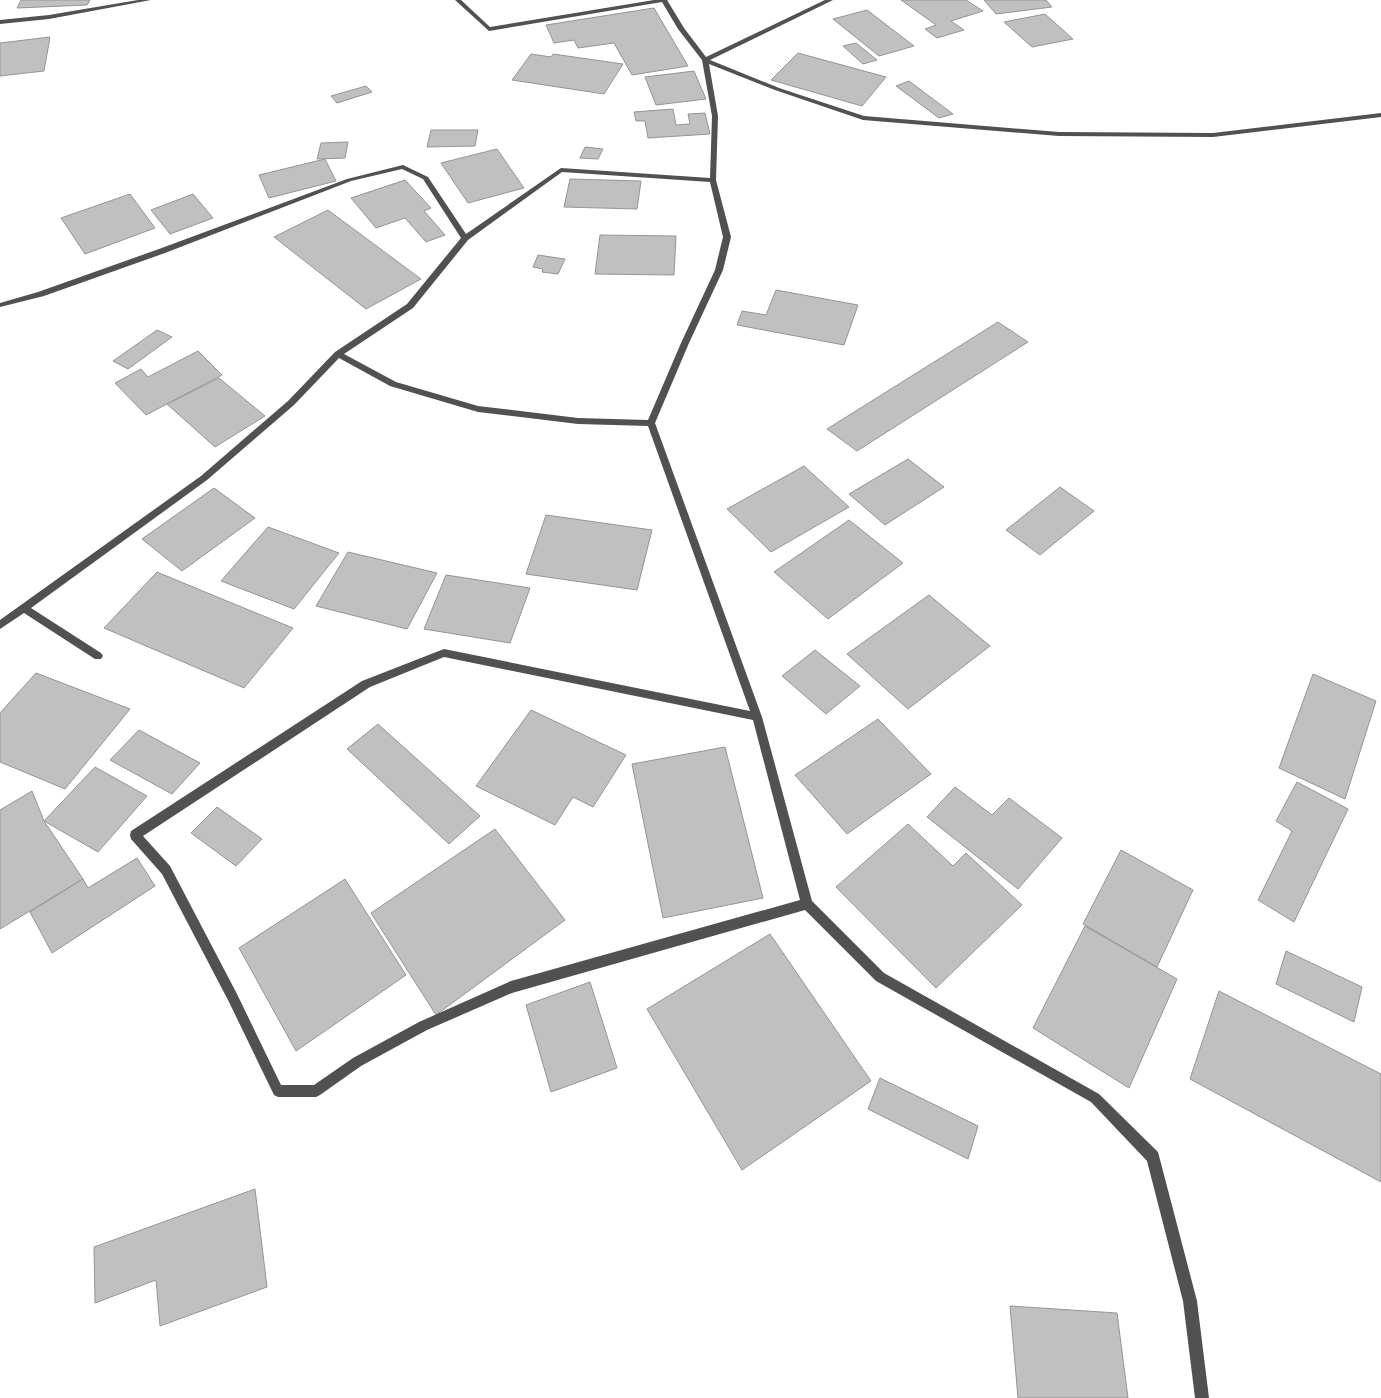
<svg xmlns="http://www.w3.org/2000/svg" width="1381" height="1398" font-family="Mulish,sans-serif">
	<rect width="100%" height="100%" fill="#fff"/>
	<g fill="#c0c0c0" stroke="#959595">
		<polygon points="21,0 90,0 87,5 17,8"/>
		<polygon points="901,0 966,0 983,11 951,21 964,30 937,38 925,29 936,25"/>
		<polygon points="984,0 1046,0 1052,7 996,14"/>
		<polygon points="654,8 688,66 632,75 614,43 578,48 574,40 554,43 546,25"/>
		<polygon points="867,10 914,46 879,56 833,19"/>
		<polygon points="1045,14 1073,39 1032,47 1004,22"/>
		<polygon points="50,37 44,71 0,76 0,43"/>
		<polygon points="856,43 877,60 863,64 843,46"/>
		<polygon points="798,53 886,77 862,106 771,80"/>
		<polygon points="531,54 551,57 553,54 623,64 604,94 512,80"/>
		<polygon points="694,71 706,99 656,105 645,77"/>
		<polygon points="909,81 953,114 939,118 896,86"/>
		<polygon points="366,86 372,92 337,103 331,96"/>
		<polygon points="673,109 676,125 690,124 688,114 705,113 710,134 648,138 645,121 636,121 634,112"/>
		<polygon points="431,130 478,130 475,146 427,147"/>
		<polygon points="348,142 345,158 317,159 321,143"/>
		<polygon points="585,147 603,149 598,159 580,158"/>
		<polygon points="497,149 524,188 468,203 441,163"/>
		<polygon points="325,159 336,181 269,198 259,175"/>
		<polygon points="570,179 641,181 637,209 564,207"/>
		<polygon points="405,180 431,208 424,211 445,235 426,242 405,218 376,228 351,198"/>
		<polygon points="130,194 155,228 85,254 61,218"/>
		<polygon points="193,194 213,218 170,234 151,210"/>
		<polygon points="328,210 421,279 366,309 274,237"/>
		<polygon points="600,235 676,236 674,275 595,274"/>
		<polygon points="538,255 565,259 558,274 542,272 543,269 533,267"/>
		<polygon points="776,290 858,305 844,345 737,325 742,311 766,315"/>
		<polygon points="998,322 1028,342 857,451 827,429"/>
		<polygon points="157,330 172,337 128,369 113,361"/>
		<polygon points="198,351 222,375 146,415 115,383 141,369 148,377"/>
		<polygon points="219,378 265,416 215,447 167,404"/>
		<polygon points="908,459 944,487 885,525 849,494"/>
		<polygon points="804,466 849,507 771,552 727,509"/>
		<polygon points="1060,487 1094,511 1040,555 1006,530"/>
		<polygon points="214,488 255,518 182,571 142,539"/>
		<polygon points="546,515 652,530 637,590 526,574"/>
		<polygon points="849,520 903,563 828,619 774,572"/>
		<polygon points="268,527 339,553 294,609 221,581"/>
		<polygon points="348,552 437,573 407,629 316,606"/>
		<polygon points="157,572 217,597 293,628 244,688 104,628"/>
		<polygon points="446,575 530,588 510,643 424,629"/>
		<polygon points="929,595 990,646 908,709 847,654"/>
		<polygon points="815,650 860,686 826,714 782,676"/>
		<polygon points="36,673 130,709 65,789 0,762 0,713"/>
		<polygon points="1313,674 1376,701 1345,799 1279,768"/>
		<polygon points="531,710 626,755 593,807 573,797 555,825 476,786"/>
		<polygon points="878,719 931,774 847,834 795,775"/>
		<polygon points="378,724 480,816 449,844 347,749"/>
		<polygon points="139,730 200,763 172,794 110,760"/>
		<polygon points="725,747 763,898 663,918 632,764"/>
		<polygon points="95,767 147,796 98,852 44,821"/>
		<polygon points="1297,782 1348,809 1294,922 1258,900 1292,831 1276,821"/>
		<polygon points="955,787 992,815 1009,798 1062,838 1018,889 927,817"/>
		<polygon points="32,791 44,821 83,879 0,929 0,810"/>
		<polygon points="217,807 262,839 236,866 191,833"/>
		<polygon points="908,824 953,866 966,853 1022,905 936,988 836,887"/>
		<polygon points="495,829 565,920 436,1015 371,913"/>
		<polygon points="1121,850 1193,890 1157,967 1083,924"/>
		<polygon points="137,858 155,886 52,953 30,912 83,879 88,888"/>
		<polygon points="345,879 406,975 296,1051 239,948"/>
		<polygon points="1085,926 1177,979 1129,1088 1033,1028"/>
		<polygon points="770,934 871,1081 742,1170 647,1009"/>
		<polygon points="1286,951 1362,987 1354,1022 1276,984"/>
		<polygon points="590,982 617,1068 551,1092 526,1005"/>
		<polygon points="1219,991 1381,1074 1381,1182 1190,1079"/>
		<polygon points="880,1078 978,1126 968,1159 868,1109"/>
		<polygon points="255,1189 267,1287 160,1326 156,1280 95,1303 94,1247"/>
		<polygon points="1010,1306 1117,1313 1128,1398 1018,1398"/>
	</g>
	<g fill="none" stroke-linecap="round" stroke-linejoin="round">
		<g fill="#515151" fill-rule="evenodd">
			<polygon points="138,0 151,0 49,19 0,24 0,20 49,15"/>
			<path d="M455 0H461L490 27 654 0H667L684 28 706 57 825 0H833L710 60 779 88 864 116 1059 132 1213 133 1381 113V117L1213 137 1059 136 863 120 775 90 709 64 718 116 716 180 731 237 723 270 689 343 655 423 762 717 812 901 884 973 1099 1094 1158 1152 1197 1301 1209 1398H1195L1183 1301 1147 1161 1091 1102 876 981 805 910 512 993 427 1030 361 1066 320 1095 316 1097H278L274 1095 229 1002 162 874 131 839 130 835 131 831 362 681 444 649 750 711 648 426 578 424 478 412 390 386 339 358 294 405 207 480 31 608 101 653 103 656 101 659H95L24 613 0 629V620L201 476 288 401 335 352 407 304 461 238 423 179 402 169 351 181 165 253 44 296 0 307V303L38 292 159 249 347 179 403 165 428 177 466 234 561 168 710 178 712 116 702 60 678 29 662 2 489 31ZM562 172 710 182 723 237 715 270 681 343 648 420 578 418 478 406 396 382 344 354 413 308 468 240ZM444 657 753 720 800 900 511 981 419 1022 353 1058 314 1085H281L237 994 170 866 143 836 370 687Z"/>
		</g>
	</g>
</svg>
